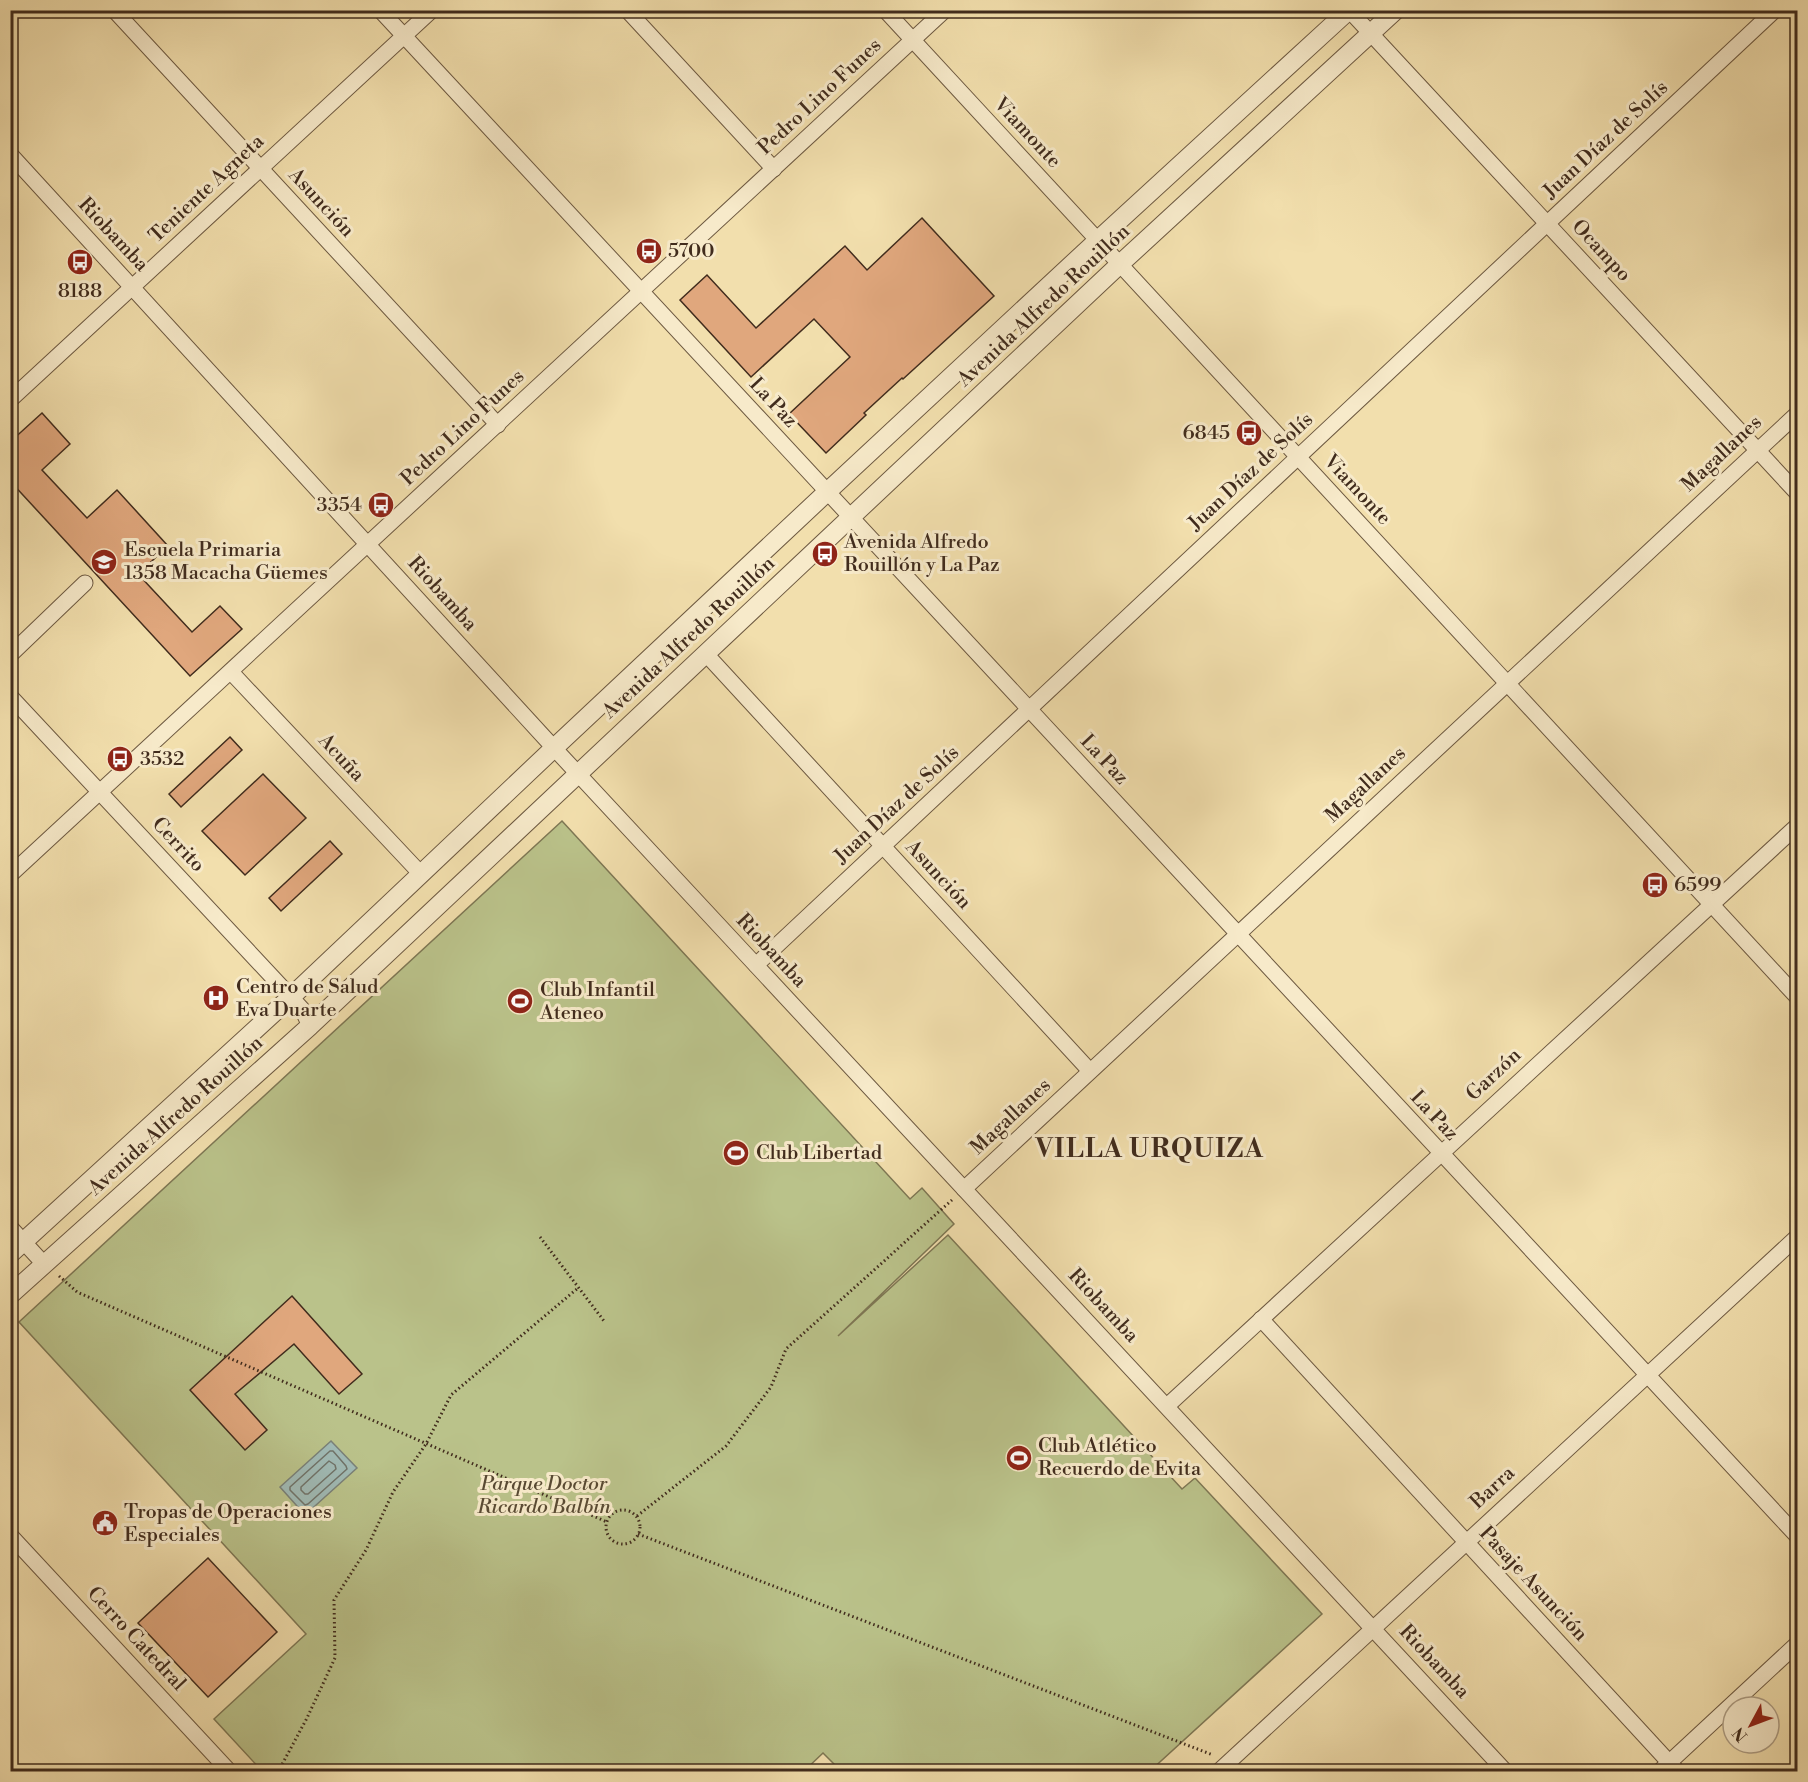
<svg xmlns="http://www.w3.org/2000/svg" width="1808" height="1782" font-family="'Libre Bodoni',serif">
	<rect width="100%" height="100%" fill="#f2dfad"/>
	<filter id="stains"><feTurbulence type="fractalNoise" baseFrequency=".00333" numOctaves="4"/><feColorMatrix values="0 0 0 0 .2 0 0 0 0 .09 0 0 0 0 .02 0 0 0 .5 -.17"/></filter>
	<radialGradient id="worn" r=".72"><stop offset=".6" stop-color="#630" stop-opacity="0"/><stop offset="1" stop-color="#630" stop-opacity=".3"/></radialGradient>
	<polygon fill="#bac28a" stroke="#7e7754" stroke-width="1.5" points="562,821 910,1199 922,1188 954,1224 838,1336 948,1235 1182,1489 1195,1478 1322,1614 1150,1771 841,1771 823,1753 803,1772 262,1771 214,1719 306,1634 19,1322"/>
	<polygon fill="#a0bab5" stroke="#7a8178" stroke-width="1.5" points="331,1441 357,1468 305,1515 280,1487"/>
	<g fill="none" stroke-linecap="round" stroke-linejoin="round">
		<g stroke="#707369" stroke-width="1.5">
			<polygon points="330,1451 333,1451 346,1466 347,1469 308,1504 305,1505 290,1490 290,1487"/>
			<polygon points="329,1461 335,1465 336,1469 308,1494 305,1494 301,1490 301,1487"/>
		</g>
	</g>
	<g fill="#e0a77d" stroke="#412c1d" stroke-width="1.5">
		<polygon points="922,218 994,296 903,379 902,378 864,413 866,415 826,453 789,414 850,357 814,319 751,377 680,300 707,275 756,328 845,246 867,270"/>
		<polygon points="42,413 70,444 42,470 87,518 117,490 168,546 138,574 192,632 220,606 242,629 190,676 10,481 10,442"/>
		<polygon points="230,737 242,750 181,807 169,794"/>
		<polygon points="263,774 306,818 245,875 202,831"/>
		<polygon points="330,841 342,854 281,911 269,898"/>
		<polygon points="292,1296 362,1374 339,1394 294,1344 235,1394 267,1430 245,1450 190,1390"/>
		<polygon points="208,1558 277,1632 208,1697 138,1623"/>
	</g>
	<g fill="none" stroke-linecap="round" stroke-linejoin="round">
		<defs>
			<g id="minor">
				<polyline points="114,10 498,425"/>
				<polyline points="380,10 1798,1537"/>
				<polyline points="627,10 774,169"/>
				<polyline points="885,10 1798,998"/>
				<polyline points="1349,10 1798,494"/>
				<polyline points="10,154 554,748 1506,1772"/>
				<polyline points="10,400 432,10"/>
				<polyline points="706,654 1090,1071"/>
				<polyline points="10,655 85,583"/>
				<polyline points="231,672 421,874"/>
				<polyline points="10,696 291,997 302,1009 310,1026"/>
				<polyline points="10,875 945,10"/>
				<polyline points="756,965 1775,10"/>
				<polyline points="964,1189 1798,413"/>
				<polyline points="10,1227 44,1264"/>
				<polyline points="1261,1319 1678,1772"/>
				<polyline points="1167,1406 1798,825"/>
				<polyline points="10,1535 230,1772"/>
				<polyline points="1218,1772 1798,1236"/>
				<polyline points="1659,1772 1798,1643"/>
			</g>
			<g id="tertiary">
				<polyline points="10,1254 291,997 554,748 827,492 1098,240 1349,10"/>
				<polyline points="10,1295 310,1026 1120,264 1396,10"/>
			</g>
		</defs>
		<use href="#minor" stroke="#6d5941" stroke-width="17"/>
		<use href="#tertiary" stroke="#6d5941" stroke-width="20"/>
		<g stroke="#412c1d" stroke-width="3" stroke-dasharray="1.5 3" stroke-linecap="butt">
			<polyline points="540,1237 604,1321"/>
			<polyline points="59,1276 77,1292 607,1522"/>
			<circle cx="623" cy="1527" r="17"/>
			<polyline points="637,1516 726,1446 771,1387 786,1349 952,1200"/>
			<polyline points="638,1534 1213,1755"/>
			<polyline points="278,1772 307,1718 335,1658 334,1600 366,1550 393,1492 426,1444 451,1395 578,1288"/>
		</g>
		<use href="#minor" stroke="#f7eaca" stroke-width="15"/>
		<use href="#tertiary" stroke="#f7eaca" stroke-width="18"/>
	</g>
	<defs>
		<symbol id="bus-disc" viewBox="-11 -11 22 22"><circle r="9.5" fill="#8f2418" stroke="#f7eaca"/><path d="M-5-6H5V4H4V6H2V4H-2V6H-4V4H-5ZM-3.5-4V0h7V-4ZM-3.5 1.2v1.5H-2V1.2ZM2 1.2v1.5H3.5V1.2Z" fill="#fff"/></symbol>
		<symbol id="school-disc" viewBox="-11 -11 22 22"><circle r="9.5" fill="#8f2418" stroke="#f7eaca"/><path d="M0-5L7-2L0 1L-7-2ZM-4 1L0 2.5L4 1V4Q0 6-4 4Z" fill="#fff"/></symbol>
		<symbol id="hospital-disc" viewBox="-11 -11 22 22"><circle r="9.5" fill="#8f2418" stroke="#f7eaca"/><path d="M-5-5h3v3.5h4V-5h3V5h-3V1.5h-4V5h-3Z" fill="#fff"/></symbol>
		<symbol id="stadium-disc" viewBox="-11 -11 22 22"><circle r="9.5" fill="#8f2418" stroke="#f7eaca"/><path d="M0-5a6.5 5 0 1 0 0 10a6.5 5 0 1 0 0-10ZM-3.5-1.8h7v3.6h-7Z" fill="#fff"/></symbol>
		<symbol id="civic-disc" viewBox="-11 -11 22 22"><circle r="9.5" fill="#8f2418" stroke="#f7eaca"/><path d="M-.6-6.5H3V-4.5H.6V-3L4-1V1h2V6H-6V1h2V-1L-.6-3ZM-1.2 2.5V6h2.4V2.5Z" fill="#fff"/></symbol>
	</defs>
	<g fill-rule="evenodd">
		<use href="#bus-disc" x="634" y="236" width="30" height="30"/>
		<use href="#bus-disc" x="65" y="247" width="30" height="30"/>
		<use href="#bus-disc" x="1234" y="418" width="30" height="30"/>
		<use href="#bus-disc" x="366" y="490" width="30" height="30"/>
		<use href="#bus-disc" x="810" y="539" width="30" height="30"/>
		<use href="#school-disc" x="89" y="547" width="30" height="30"/>
		<use href="#bus-disc" x="105" y="744" width="30" height="30"/>
		<use href="#bus-disc" x="1640" y="870" width="30" height="30"/>
		<use href="#hospital-disc" x="201" y="983" width="30" height="30"/>
		<use href="#stadium-disc" x="505" y="986" width="30" height="30"/>
		<use href="#stadium-disc" x="721" y="1138" width="30" height="30"/>
		<use href="#stadium-disc" x="1004" y="1443" width="30" height="30"/>
		<use href="#civic-disc" x="90" y="1508" width="30" height="30"/>
	</g>
	<g text-anchor="middle" dominant-baseline="central" stroke-width="6" stroke-linejoin="round" paint-order="stroke">
		<g font-size="20" fill="#412c1d" stroke="#f7eaca">
			<text transform="translate(820 97) rotate(-43)">Pedro Lino Funes</text>
			<text transform="translate(1027 133) rotate(47)">Viamonte</text>
			<text transform="translate(1606 140) rotate(-43)">Juan Díaz de Solís</text>
			<text transform="translate(207 189) rotate(-43)">Teniente Agneta</text>
			<text transform="translate(321 203) rotate(47)">Asunción</text>
			<text transform="translate(113 235) rotate(47)">Riobamba</text>
			<text transform="translate(1601 251) rotate(47)">Ocampo</text>
			<text transform="translate(1044 306) rotate(-43)">Avenida Alfredo Rouillón</text>
			<text transform="translate(773 403) rotate(47)">La Paz</text>
			<text transform="translate(463 428) rotate(-43)">Pedro Lino Funes</text>
			<text transform="translate(1722 454) rotate(-43)">Magallanes</text>
			<text transform="translate(1251 472) rotate(-43)">Juan Díaz de Solís</text>
			<text transform="translate(1357 490) rotate(47)">Viamonte</text>
			<text transform="translate(442 594) rotate(48)">Riobamba</text>
			<text transform="translate(689 638) rotate(-43)">Avenida Alfredo Rouillón</text>
			<text transform="translate(341 758) rotate(47)">Acuña</text>
			<text transform="translate(1104 760) rotate(47)">La Paz</text>
			<text transform="translate(1366 785) rotate(-43)">Magallanes</text>
			<text transform="translate(897 805) rotate(-43)">Juan Díaz de Solís</text>
			<text transform="translate(178 845) rotate(47)">Cerrito</text>
			<text transform="translate(938 875) rotate(47)">Asunción</text>
			<text transform="translate(771 951) rotate(47)">Riobamba</text>
			<text transform="translate(1494 1075) rotate(-43)">Garzón</text>
			<text transform="translate(176 1116) rotate(-42)">Avenida Alfredo Rouillón</text>
			<text transform="translate(1434 1116) rotate(47)">La Paz</text>
			<text transform="translate(1011 1117) rotate(-43)">Magallanes</text>
			<text transform="translate(1103 1306) rotate(47)">Riobamba</text>
			<text transform="translate(1493 1488) rotate(-43)">Barra</text>
			<text transform="translate(1533 1584) rotate(47)">Pasaje Asunción</text>
			<text transform="translate(136 1639) rotate(47)">Cerro Catedral</text>
			<text transform="translate(1434 1662) rotate(47)">Riobamba</text>
		</g>
		<g font-size="20" fill="#412c1d" stroke="#f7eaca" text-anchor="start">
			<text x="668" y="251">5700</text>
			<text x="80" y="291" text-anchor="middle">8188</text>
			<text x="1230" y="433" text-anchor="end">6845</text>
			<text x="362" y="505" text-anchor="end">3354</text>
			<text x="844" y="542">Avenida Alfredo<tspan x="844" dy="23">Rouillón y La Paz</tspan></text>
			<text x="124" y="550">Escuela Primaria<tspan x="124" dy="23">1358 Macacha Güemes</tspan></text>
			<text x="140" y="759">3532</text>
			<text x="1674" y="885">6599</text>
			<text x="236" y="987">Centro de Salud<tspan x="236" dy="23">Eva Duarte</tspan></text>
			<text x="540" y="990">Club Infantil<tspan x="540" dy="23">Ateneo</tspan></text>
			<text x="756" y="1153">Club Libertad</text>
			<text x="1038" y="1446">Club Atlético<tspan x="1038" dy="23">Recuerdo de Evita</tspan></text>
			<text x="124" y="1512">Tropas de Operaciones<tspan x="124" dy="23">Especiales</tspan></text>
		</g>
		<g font-size="20" font-style="italic" fill="#594a33" stroke="#f7eaca">
			<text x="544" y="1484">Parque Doctor<tspan x="544" dy="23">Ricardo Balbín</tspan></text>
		</g>
		<g font-size="26" font-weight="bold" letter-spacing="1.5" fill="#412c1d" stroke="#f7eaca">
			<text x="1150" y="1149">VILLA URQUIZA</text>
		</g>
	</g>
	<rect width="1808" height="1782" fill="none" stroke="#f2dfad" stroke-width="36"/>
	<rect x="12" y="12" width="1784" height="1758" fill="none" stroke="#412c1d" stroke-width="3"/>
	<rect x="18" y="18" width="1772" height="1746" fill="none" stroke="#412c1d" stroke-width="1.5"/>
	<g transform="translate(1751 1725) rotate(229)"><circle r="28" fill="#f7eaca" stroke="#ae9e85" stroke-width="1.5"/>
	<path d="M0-4.5L10 22L0 15L-10 22Z" fill="#8f2418"/>
	<text y="-9" font-size="16" font-weight="bold" text-anchor="middle" fill="#412c1d">N</text>
	</g>
	<rect width="100%" height="100%" filter="url(#stains)"/>
	<rect width="100%" height="100%" fill="url(#worn)"/>
</svg>
